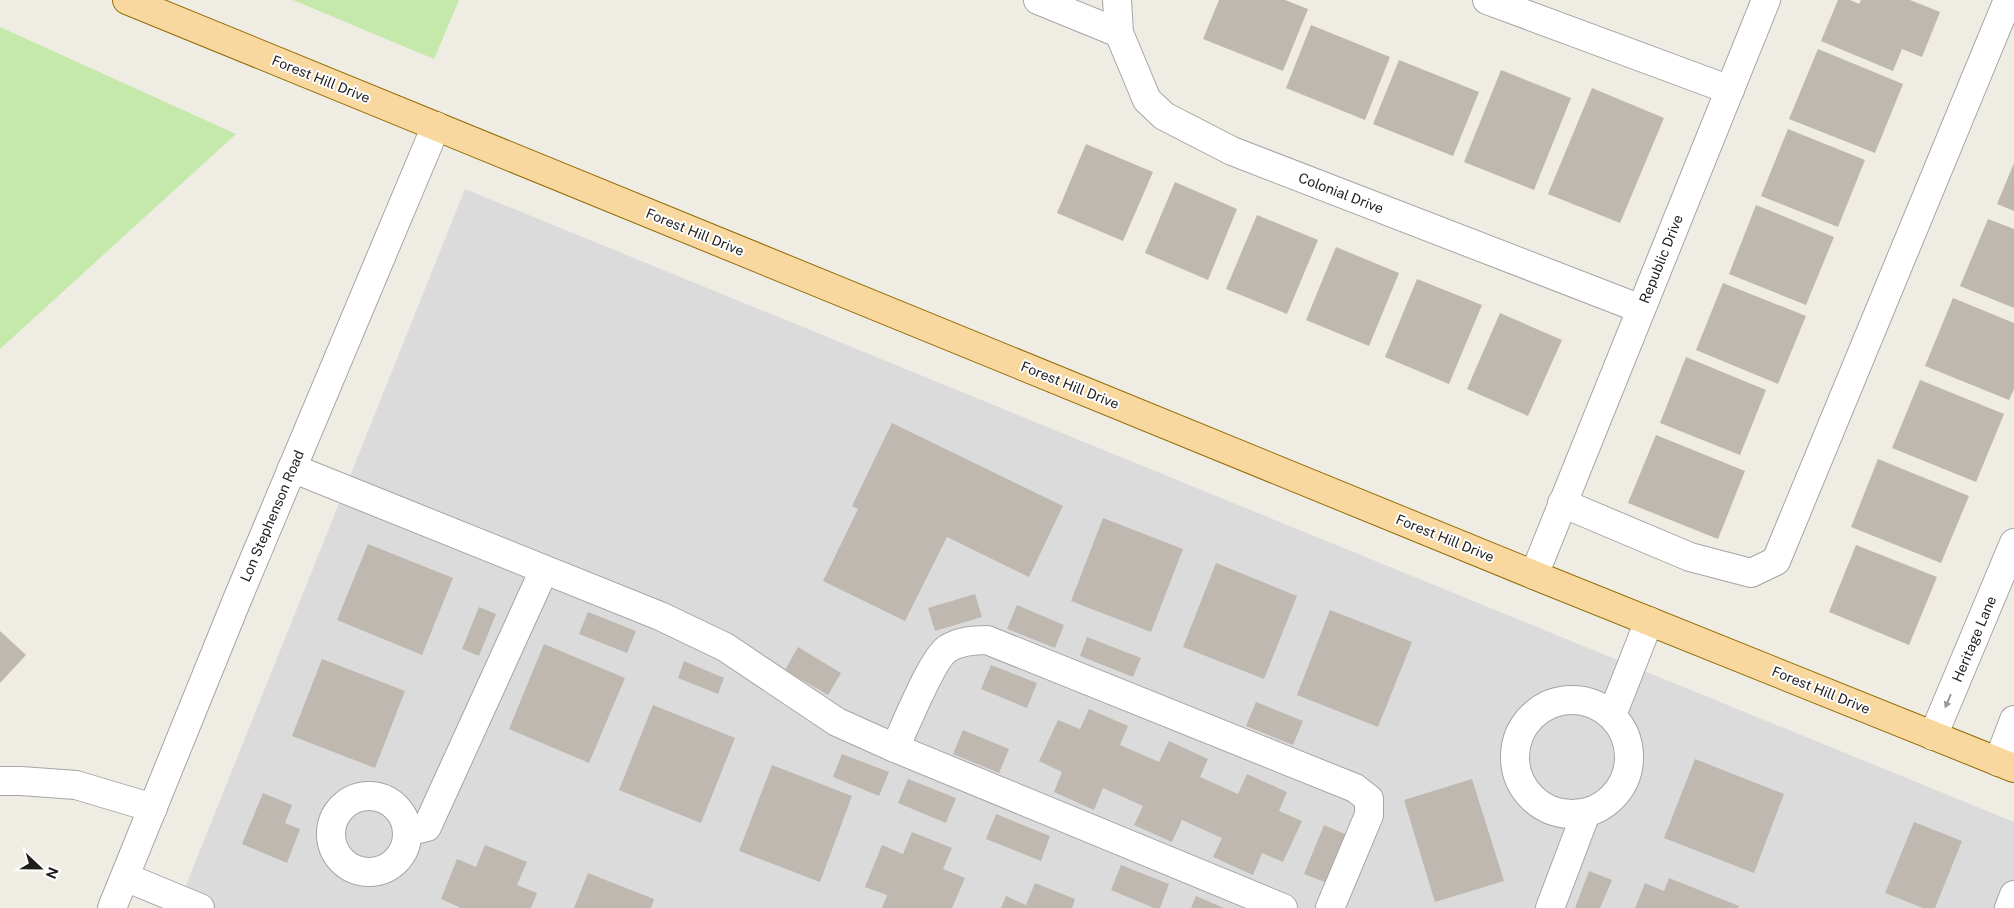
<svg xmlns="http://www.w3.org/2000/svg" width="2014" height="908" font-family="'Public Sans',sans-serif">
	<rect width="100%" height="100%" fill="#efece4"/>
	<polygon fill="#dcdbdb" points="465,189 2014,822 2014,908 177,908"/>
	<g fill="#c5e8ab">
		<polygon points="293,0 459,0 434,59"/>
		<polygon points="0,27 236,134 0,349"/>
	</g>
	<g fill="#bfb8b1">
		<polygon points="1219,0 1285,0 1308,9 1283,71 1203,39"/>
		<polygon points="1838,0 1850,0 1859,4 1861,0 1910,0 1940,12 1922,57 1902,49 1893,71 1821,41"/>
		<polygon points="1311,25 1390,57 1365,120 1286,88"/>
		<polygon points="1818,49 1903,84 1875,153 1789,119"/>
		<polygon points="1399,60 1479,92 1453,156 1373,124"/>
		<polygon points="1501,70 1571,98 1534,190 1464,162"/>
		<polygon points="1592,88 1664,118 1620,223 1548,194"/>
		<polygon points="1788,129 1865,160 1838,227 1761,196"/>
		<polygon points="1086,144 1153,172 1123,241 1057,213"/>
		<polygon points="2014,163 2014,211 1997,204"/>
		<polygon points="1175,182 1237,209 1208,280 1145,253"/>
		<polygon points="1756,205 1834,237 1806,305 1729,274"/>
		<polygon points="1257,215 1318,240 1287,314 1226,289"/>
		<polygon points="1988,219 2014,229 2014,308 1960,286"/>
		<polygon points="1336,247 1399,273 1369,346 1306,320"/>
		<polygon points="1417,279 1482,305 1449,384 1385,357"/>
		<polygon points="1723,283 1806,316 1778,384 1696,350"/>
		<polygon points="1953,298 2014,323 2014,389 2009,400 1925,366"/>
		<polygon points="1500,313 1562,340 1528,416 1467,389"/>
		<polygon points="1686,357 1766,390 1740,455 1660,423"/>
		<polygon points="1920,380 2004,414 1976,482 1892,448"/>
		<polygon points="892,423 1063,506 1029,577 947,537 905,621 823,581 858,509 852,506"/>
		<polygon points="1656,435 1745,471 1718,539 1628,503"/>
		<polygon points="1878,459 1969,496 1941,563 1851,527"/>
		<polygon points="1103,518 1183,549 1151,632 1071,601"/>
		<polygon points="368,544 453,578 422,655 337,620"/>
		<polygon points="1856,545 1937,577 1909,645 1829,612"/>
		<polygon points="1216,563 1297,596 1264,679 1183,647"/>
		<polygon points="975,594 982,617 935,631 928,608"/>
		<polygon points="1017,605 1064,625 1055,648 1007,629"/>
		<polygon points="479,607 496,614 479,656 462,649"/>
		<polygon points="1330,610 1412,642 1378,727 1297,695"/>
		<polygon points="588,612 636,631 627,653 579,634"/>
		<polygon points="0,631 26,655 0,683"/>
		<polygon points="1087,637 1141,658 1133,677 1080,656"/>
		<polygon points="544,644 625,678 589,763 509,729"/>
		<polygon points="798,647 841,673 828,695 785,670"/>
		<polygon points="322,659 405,691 375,768 292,736"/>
		<polygon points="684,661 724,678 718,694 678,678"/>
		<polygon points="991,665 1037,683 1027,708 981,689"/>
		<polygon points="1256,702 1303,721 1293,745 1246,726"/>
		<polygon points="653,705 735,738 701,823 619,790"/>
		<polygon points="1089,709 1128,726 1120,745 1159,762 1169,741 1208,759 1200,777 1238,794 1247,774 1287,792 1279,811 1302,821 1283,862 1262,853 1253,875 1213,857 1222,838 1182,820 1172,842 1134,825 1143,806 1103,788 1094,810 1054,792 1062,772 1039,761 1058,720 1080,729"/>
		<polygon points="963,730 1009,749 999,773 953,754"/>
		<polygon points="842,754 889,772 879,796 833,777"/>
		<polygon points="1695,759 1784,794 1754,873 1664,838"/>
		<polygon points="772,765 852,796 820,882 739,851"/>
		<polygon points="908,779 956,798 946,823 898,803"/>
		<polygon points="1472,779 1504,881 1435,902 1404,800"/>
		<polygon points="263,793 292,805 285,823 300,829 287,863 242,844"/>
		<polygon points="996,814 1050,836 1041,861 986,839"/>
		<polygon points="1914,822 1962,841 1935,908 1923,908 1885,893"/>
		<polygon points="1324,825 1347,835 1327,883 1304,874"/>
		<polygon points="912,832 952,848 943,869 965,878 952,908 882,908 887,895 865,887 882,845 903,854"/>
		<polygon points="485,845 527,862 517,885 537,893 531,908 459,908 459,907 441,899 457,859 476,867"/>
		<polygon points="1121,865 1169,884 1160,908 1154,908 1111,890"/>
		<polygon points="1589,871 1612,880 1600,908 1575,908"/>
		<polygon points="588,873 654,899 651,908 574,908"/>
		<polygon points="1669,878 1739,906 1738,908 1635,908 1645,883 1664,891"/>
		<polygon points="1035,883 1075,899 1072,908 1001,908 1006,896 1026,905"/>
		<polygon points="1196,896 1224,908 1191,908"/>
	</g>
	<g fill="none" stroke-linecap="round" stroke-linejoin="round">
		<defs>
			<g id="minor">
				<polyline points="1038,0 1119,33"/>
				<polyline points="1117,0 1119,33 1147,100 1164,116 1232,151 1641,309"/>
				<polyline points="1487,0 1730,90"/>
				<polyline points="292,468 660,616 725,647 837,722 895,748 1283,908"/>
				<polyline points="1562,503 1690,557 1751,573 1776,561 2008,0"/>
				<polyline points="1534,575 1766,0"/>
				<circle cx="1572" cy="757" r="57"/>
				<polyline points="1612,715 1649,621"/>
				<polyline points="1933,736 2014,543"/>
				<path d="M895 748C904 729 932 659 947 649 959 641 973 640 987 640L1355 788 1369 799V815L1330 908"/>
				<polyline points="1998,762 2014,720"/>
				<polyline points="0,781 21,781 76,785 153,808"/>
				<circle cx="369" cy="834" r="38"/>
				<polyline points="407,832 427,827 544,570"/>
				<polyline points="125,877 200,908"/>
				<polyline points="112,908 239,595 436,126"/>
				<polyline points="1550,908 1586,813"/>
				<polyline points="2009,908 2014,895"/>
			</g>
			<polyline id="major" points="127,0 1534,575 2014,768"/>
		</defs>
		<use href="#minor" stroke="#a5a5a5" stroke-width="30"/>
		<use href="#major" stroke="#946d04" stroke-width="30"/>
		<use href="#minor" stroke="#fff" stroke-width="28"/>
		<use href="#major" stroke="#f9d89f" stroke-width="28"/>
	</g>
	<defs><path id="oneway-solid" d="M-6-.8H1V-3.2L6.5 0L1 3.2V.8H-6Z" transform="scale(1.25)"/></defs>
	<use fill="#9a9a9a" href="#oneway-solid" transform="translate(1948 701) rotate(113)"/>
	<g text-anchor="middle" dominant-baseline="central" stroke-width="4" stroke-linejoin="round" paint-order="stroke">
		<g font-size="14" fill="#1e1e1e" stroke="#fff">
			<text transform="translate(321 79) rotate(22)">Forest Hill Drive</text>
			<text transform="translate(1341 193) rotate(21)">Colonial Drive</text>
			<text transform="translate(695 232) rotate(22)">Forest Hill Drive</text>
			<text transform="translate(1661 259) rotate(-68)">Republic Drive</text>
			<text transform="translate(1070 385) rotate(22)">Forest Hill Drive</text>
			<text transform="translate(272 516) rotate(-67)">Lon Stephenson Road</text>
			<text transform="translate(1445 538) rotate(22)">Forest Hill Drive</text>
			<text transform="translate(1974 639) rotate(-67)">Heritage Lane</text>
			<text transform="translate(1821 690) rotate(22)">Forest Hill Drive</text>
		</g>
	</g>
	<g transform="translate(40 868) rotate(112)" stroke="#ffffff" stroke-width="4" paint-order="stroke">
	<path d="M0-4L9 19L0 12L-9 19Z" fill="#1e1e1e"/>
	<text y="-8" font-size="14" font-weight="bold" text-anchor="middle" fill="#1e1e1e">N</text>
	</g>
</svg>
